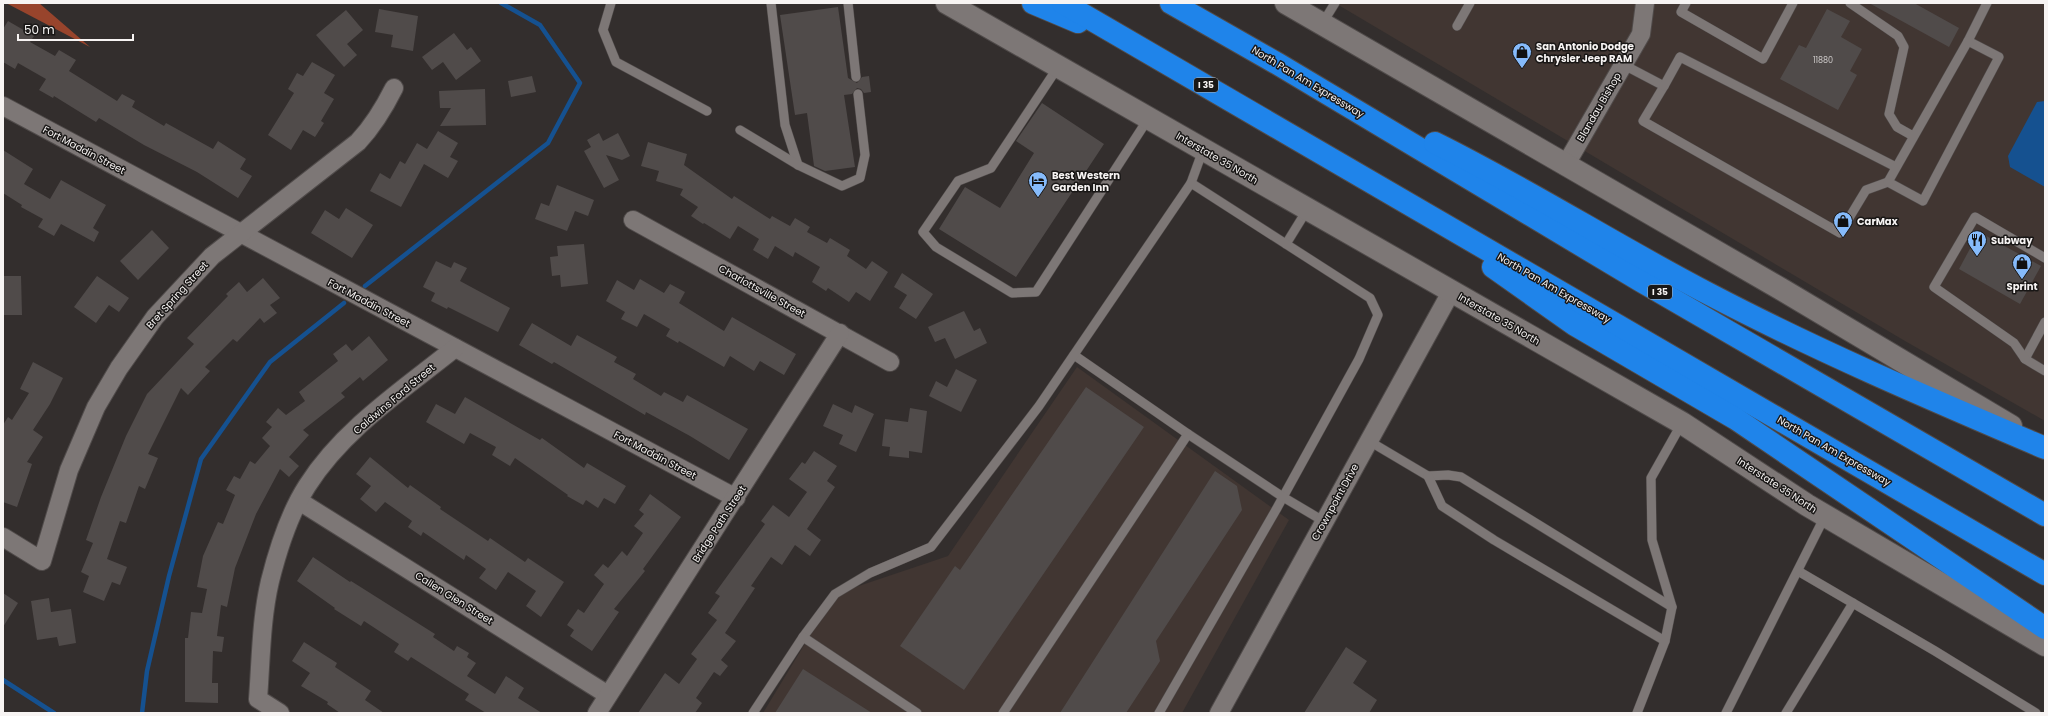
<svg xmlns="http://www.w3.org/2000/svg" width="2048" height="716" font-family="Poppins,sans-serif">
	<rect width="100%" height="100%" fill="#332e2d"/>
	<g fill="#413632">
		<polygon points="1335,3 2045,3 2045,421 1905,341"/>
		<polygon points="1077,367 1289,520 1182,713 763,713 835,594 948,556"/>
	</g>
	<polygon fill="#98442c" points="6,3 39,3 90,47"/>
	<polygon fill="#155190" points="2045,101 2045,187 2010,167 2008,156 2037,102"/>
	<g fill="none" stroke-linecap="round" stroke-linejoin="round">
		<g stroke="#155190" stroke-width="4.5">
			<polyline points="365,286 548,143 580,83 540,25 501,3"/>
			<polyline points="3,680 54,713"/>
			<polyline points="142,713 147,671 169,576 201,459 270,362 344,303"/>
		</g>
	</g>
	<g fill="#504b4a">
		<polygon points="1869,3 1914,3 1959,28 1949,47"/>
		<polygon points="838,7 848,78 857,83 862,77 869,76 871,92 864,93 861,89 857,88 852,94 844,95 855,167 825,171 814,166 807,113 795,115 780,15"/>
		<polygon points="379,9 418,16 413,51 391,47 393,35 375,32"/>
		<polygon points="1827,9 1850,21 1841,37 1862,49 1850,71 1857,75 1838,110 1780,79 1799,45 1806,48"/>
		<polygon points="346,10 363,30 347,44 357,55 344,67 316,35"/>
		<polygon points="8,21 34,36 30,42 55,56 59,50 76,60 69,71 117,101 122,94 135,101 132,107 164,126 166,123 213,149 218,141 246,159 240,169 252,176 238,198 197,172 144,145 99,118 96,122 54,96 53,98 39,90 46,79 18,63 15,69 3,62 3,29"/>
		<polygon points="454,33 467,50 471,47 481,61 456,80 443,62 432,70 422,57"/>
		<polygon points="312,62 335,75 324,93 334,99 321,121 324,123 315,137 303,130 291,150 268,135 294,93 288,89 297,73 303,76"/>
		<polygon points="532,76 536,92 511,97 508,81"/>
		<polygon points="485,89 486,125 440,126 451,108 440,108 439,91"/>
		<polygon points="1042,103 1104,144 1016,277 939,229 965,187 1000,208 1034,153 1016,141"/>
		<polygon points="438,131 458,143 450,157 458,161 448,178 424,164 401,207 370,191 380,173 390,179 400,161 405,164 417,143 427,149"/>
		<polygon points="599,133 603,141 618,133 630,156 622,160 606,155 619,180 604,188 584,151 591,147 587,140"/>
		<polygon points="648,142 687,154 684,165 732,199 734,196 770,219 772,216 790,226 795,218 810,227 807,232 827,243 830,238 850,250 847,256 866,269 872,261 888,272 870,301 856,292 849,302 828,288 826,291 812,282 820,267 795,252 793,257 775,246 768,259 753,250 759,239 738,226 730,239 704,223 703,224 691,216 698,207 680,195 683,189 656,181 659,171 641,166"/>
		<polygon points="3,150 33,169 24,184 50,199 61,180 106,205 93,228 99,232 94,242 61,224 54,236 38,227 43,219 21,207 22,205 3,193"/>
		<polygon points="557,185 594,200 588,216 575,211 567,231 535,219 541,203 549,206"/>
		<polygon points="346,208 373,225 352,258 311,233 325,210 339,219"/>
		<polygon points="152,230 169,248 138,280 120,261"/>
		<polygon points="1979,232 2041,266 2020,304 1959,269"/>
		<polygon points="584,244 588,284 561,287 560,275 552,276 550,257 558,256 557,246"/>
		<polygon points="436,261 451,268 454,262 467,268 460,281 510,308 498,332 448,307 447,309 431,301 435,293 423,287"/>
		<polygon points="902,273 933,294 916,319 899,308 907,295 894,287"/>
		<polygon points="3,276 21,276 22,315 3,315"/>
		<polygon points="97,276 129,298 119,312 109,305 96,323 74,307"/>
		<polygon points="263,278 280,298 270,305 277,313 264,323 260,318 237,342 233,339 205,367 210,371 188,395 181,388 148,454 158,458 145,489 139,486 126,523 120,521 107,559 127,567 120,585 112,582 104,601 83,592 89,576 81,572 93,543 86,540 101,497 126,436 147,394 194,344 187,338 228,296 226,294 239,282 247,292"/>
		<polygon points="640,279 664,293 670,284 685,292 679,303 724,331 732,317 796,354 784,375 760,361 754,371 730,356 724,367 679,341 678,343 666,336 670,329 644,314 637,327 621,319 625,312 606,301 617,280 634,290"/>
		<polygon points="964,311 974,331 980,328 987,343 955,359 945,338 935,342 928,327"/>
		<polygon points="532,323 571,346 577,335 617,357 614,362 636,374 633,379 661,396 664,392 683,402 687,395 748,429 729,460 690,436 646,412 645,415 554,362 552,364 519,345"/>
		<polygon points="369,336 388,360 363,381 360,377 341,393 345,397 303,430 309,435 289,457 299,466 289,477 280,469 256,514 235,568 227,607 221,605 217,636 224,637 222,652 213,651 212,683 218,683 218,703 185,702 185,638 188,638 191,612 202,613 207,589 197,587 203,556 218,522 223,524 235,495 226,490 234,476 240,479 250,461 255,464 270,446 262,438 272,427 266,422 278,408 286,415 305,401 299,392 338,361 333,354 346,344 352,351"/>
		<polygon points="33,362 63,378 50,404 33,430 43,437 27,462 32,464 17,507 3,502 3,425 8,417 12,420 29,393 20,389"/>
		<polygon points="956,369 977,380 961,412 929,396 936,381 947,387"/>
		<polygon points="1086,387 1144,427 964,690 900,646 955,566 960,570"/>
		<polygon points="465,397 540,440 542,438 584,468 587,463 626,486 615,504 604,498 598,508 586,500 583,505 567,496 568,495 515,458 510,466 492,455 496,447 470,433 464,444 426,422 436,404 455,414"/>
		<polygon points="833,404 852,413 855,405 874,414 856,452 839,444 843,435 823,426"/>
		<polygon points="910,408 927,411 922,453 909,451 909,458 889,456 890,447 882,446 885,419 908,422"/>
		<polygon points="814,451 837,466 827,481 835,487 807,529 821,540 810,556 795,545 782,565 771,557 751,586 755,588 725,633 736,641 721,660 728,666 720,676 714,672 696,698 702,703 695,713 638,713 665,673 679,684 697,659 691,654 717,620 708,613 720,596 715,593 765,524 761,521 773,505 789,517 807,492 789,479 802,462 805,464"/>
		<polygon points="370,457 408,488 410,485 441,507 440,509 488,541 490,538 525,562 528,558 564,582 541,617 526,606 536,591 508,572 496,590 479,578 486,569 466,555 464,560 423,532 421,536 408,527 412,521 385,502 376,512 360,499 371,486 356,474"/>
		<polygon points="1215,471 1237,486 1242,510 1156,641 1160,661 1126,713 1060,713"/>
		<polygon points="650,494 681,517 643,569 645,571 614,609 619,612 592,651 570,636 574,630 567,625 578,609 584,613 604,584 594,575 603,564 608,568 622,551 627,556 643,533 634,526 644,514 639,510"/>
		<polygon points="313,557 350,582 351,581 435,634 433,637 454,651 457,646 469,653 467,657 476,663 467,676 495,694 506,676 524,688 518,698 542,713 486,713 465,700 469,694 411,657 408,661 394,652 399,644 364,621 361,626 334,609 335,608 297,581"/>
		<polygon points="3,593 18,603 3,627"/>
		<polygon points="49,598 51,612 71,609 76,643 59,646 57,637 37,640 31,601"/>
		<polygon points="304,642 337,663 335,667 371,691 365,700 384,713 340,713 327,704 328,702 301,686 310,673 292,661"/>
		<polygon points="1346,647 1367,661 1353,683 1377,700 1369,713 1304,713"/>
		<polygon points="803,669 872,713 775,713"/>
	</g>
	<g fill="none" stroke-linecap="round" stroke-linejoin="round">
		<defs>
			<g id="service">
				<polyline points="611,3 603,30 616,62 707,111"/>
				<polyline points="771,3 785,125 798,165"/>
				<polyline points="848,3 856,77"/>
				<polyline points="1686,3 1681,12 1763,59 1793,3"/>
				<polyline points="1850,3 1898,36 1904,47 1889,114 1897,127 1913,136"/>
				<polyline points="1322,24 1335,3"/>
				<polyline points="1457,26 1470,3"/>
				<polyline points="1624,65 1664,86 1643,121 1840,233 1866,190 1888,182 1923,201 1999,57 1968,41 1987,3"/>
				<polyline points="1058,67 991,168 958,181 923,232 936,247 1012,293 1036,292 1148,119"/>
				<polyline points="1664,86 1680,57 1896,167"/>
				<polyline points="740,130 798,165 842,186 860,178 865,155 858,94"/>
				<polyline points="1888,182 1968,41"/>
				<polyline points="1191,183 1203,150"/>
				<polyline points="1286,244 1307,210"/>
				<polyline points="2045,322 2025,359 2045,371"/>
				<polyline points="1074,355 1188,434"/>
				<polyline points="2025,359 2014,343 1934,287 1975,217 2045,258"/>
				<polyline points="1369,441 1428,476 1448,475 1461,477 1672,607"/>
				<polyline points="1428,476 1442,506 1494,540 1665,641"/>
				<polyline points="1798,571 1935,651 2036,713"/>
				<polyline points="803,637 835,594 870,573 931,547 1039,406 1191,183 1370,298 1378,315 1359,359 1277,508 1159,713"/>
				<polyline points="753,713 803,637 917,713"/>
				<polyline points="1003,713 1188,434 1283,497 1325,522"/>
				<polyline points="1637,713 1665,641 1672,607 1652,540 1651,478 1682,423"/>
				<polyline points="1726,713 1825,516"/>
				<polyline points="1786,713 1853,603"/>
			</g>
			<g id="minor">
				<polyline points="3,106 736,498"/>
				<polyline points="1565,166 1641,34 1645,3"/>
				<polyline points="633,220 890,362"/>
				<polyline points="299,501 608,695"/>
				<path d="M3 537 42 561 69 470 96 407 119 368 155 317 212 256 358 142C373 126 384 108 394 88"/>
				<path d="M280 713 258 699C261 660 261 619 270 581 278 549 289 514 307 486 343 429 404 389 455 348"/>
				<polyline points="597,713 840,333"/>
				<polyline points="1219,713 1451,292"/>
			</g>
			<g id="secondary">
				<polyline points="947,3 1682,423 1807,505 2045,645"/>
				<polyline points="1286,3 1781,289 2011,426"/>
			</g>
			<g id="motorway">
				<polyline points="1033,3 1078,22"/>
				<polyline points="1063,3 2045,574"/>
				<polyline points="1171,3 1278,64 1641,281 2045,515"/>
				<path d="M1435 143C1530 190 1618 247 1711 295 1820 352 1933 400 2045 448"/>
				<polyline points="1493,267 1575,325 1736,419 2045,628"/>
			</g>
		</defs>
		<use href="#service" stroke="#504b4a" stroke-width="10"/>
		<use href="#minor" stroke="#504b4a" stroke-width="20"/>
		<use href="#secondary" stroke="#504b4a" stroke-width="24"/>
		<use href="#motorway" stroke="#504b4a" stroke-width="24"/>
		<use href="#service" stroke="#7d7776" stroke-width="9"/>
		<use href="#minor" stroke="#7d7776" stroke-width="18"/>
		<use href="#secondary" stroke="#7d7776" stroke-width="22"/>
		<use href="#motorway" stroke="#1f84ea" stroke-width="22"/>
	</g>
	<defs>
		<symbol id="shop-pin" viewBox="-11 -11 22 30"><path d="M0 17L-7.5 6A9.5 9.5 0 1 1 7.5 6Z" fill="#86bbfb" stroke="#191716"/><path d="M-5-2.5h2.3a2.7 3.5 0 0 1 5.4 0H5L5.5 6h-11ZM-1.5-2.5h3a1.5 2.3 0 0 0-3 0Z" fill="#111"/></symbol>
		<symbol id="hotel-pin" viewBox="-11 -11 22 30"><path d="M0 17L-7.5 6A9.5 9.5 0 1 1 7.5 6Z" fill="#86bbfb" stroke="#191716"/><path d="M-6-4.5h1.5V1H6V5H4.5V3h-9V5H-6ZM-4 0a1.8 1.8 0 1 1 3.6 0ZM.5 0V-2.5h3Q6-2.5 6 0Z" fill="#111"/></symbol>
		<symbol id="restaurant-pin" viewBox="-11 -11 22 30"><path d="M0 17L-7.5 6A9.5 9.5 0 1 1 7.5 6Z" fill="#86bbfb" stroke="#191716"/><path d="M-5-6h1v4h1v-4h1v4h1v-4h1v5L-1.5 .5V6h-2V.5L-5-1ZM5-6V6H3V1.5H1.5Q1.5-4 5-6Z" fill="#111"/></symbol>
	</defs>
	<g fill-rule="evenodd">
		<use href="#shop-pin" x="1511" y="41" width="22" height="30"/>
		<use href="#hotel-pin" x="1027" y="170" width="22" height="30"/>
		<use href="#shop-pin" x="1832" y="210" width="22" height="30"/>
		<use href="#restaurant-pin" x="1966" y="229" width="22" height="30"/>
		<use href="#shop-pin" x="2011" y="252" width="22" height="30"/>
	</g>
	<g text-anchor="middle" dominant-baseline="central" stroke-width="3" stroke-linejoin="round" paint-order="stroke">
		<g font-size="8" fill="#cdcac9">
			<text x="1823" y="60">11880</text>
		</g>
		<g fill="#191716" stroke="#b4b2b1" stroke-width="1">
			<rect x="1194" y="78" width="24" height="14" rx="3"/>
			<rect x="1648" y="285" width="24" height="14" rx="3"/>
		</g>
		<g font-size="9" font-weight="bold" fill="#f7f4f3">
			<text x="1206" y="85">I 35</text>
			<text x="1660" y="292">I 35</text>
		</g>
		<g font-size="10" font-weight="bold" fill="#f7f4f3" stroke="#191716" text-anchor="start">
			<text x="1536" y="46">San Antonio Dodge<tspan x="1536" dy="12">Chrysler Jeep RAM</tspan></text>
			<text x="1052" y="175">Best Western<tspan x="1052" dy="12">Garden Inn</tspan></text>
			<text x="1857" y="221">CarMax</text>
			<text x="1991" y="240">Subway</text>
			<text x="2022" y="286" text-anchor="middle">Sprint</text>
		</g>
		<g font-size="10" fill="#f7f4f3" stroke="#191716">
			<text transform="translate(1308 82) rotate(31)">North Pan Am Expressway</text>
			<text transform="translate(1599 107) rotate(-60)">Blandau Bishop</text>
			<text transform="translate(84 150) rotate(28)">Fort Maddin Street</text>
			<text transform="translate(1217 158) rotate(30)">Interstate 35 North</text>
			<text transform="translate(1554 288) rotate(30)">North Pan Am Expressway</text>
			<text transform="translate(762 291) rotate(29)">Charlottsville Street</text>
			<text transform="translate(177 295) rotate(-48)">Bret Spring Street</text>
			<text transform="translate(369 303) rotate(28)">Fort Maddin Street</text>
			<text transform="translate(1499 319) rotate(30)">Interstate 35 North</text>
			<text transform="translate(394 399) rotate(-40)">Caldwins Ford Street</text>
			<text transform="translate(1834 451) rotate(30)">North Pan Am Expressway</text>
			<text transform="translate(655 455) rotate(28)">Fort Maddin Street</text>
			<text transform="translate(1777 485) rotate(33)">Interstate 35 North</text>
			<text transform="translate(1335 502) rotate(-61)">Crownpoint Drive</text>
			<text transform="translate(719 524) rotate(-57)">Bridge Path Street</text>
			<text transform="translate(454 598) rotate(32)">Callen Glen Street</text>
		</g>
	</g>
	<rect width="2048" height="716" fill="none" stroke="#f7f4f3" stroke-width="8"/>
	<path d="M18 34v6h115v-6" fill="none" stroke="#f7f4f3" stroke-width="2"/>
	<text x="24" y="34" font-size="12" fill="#f7f4f3" stroke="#191716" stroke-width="3" paint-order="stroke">50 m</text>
</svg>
